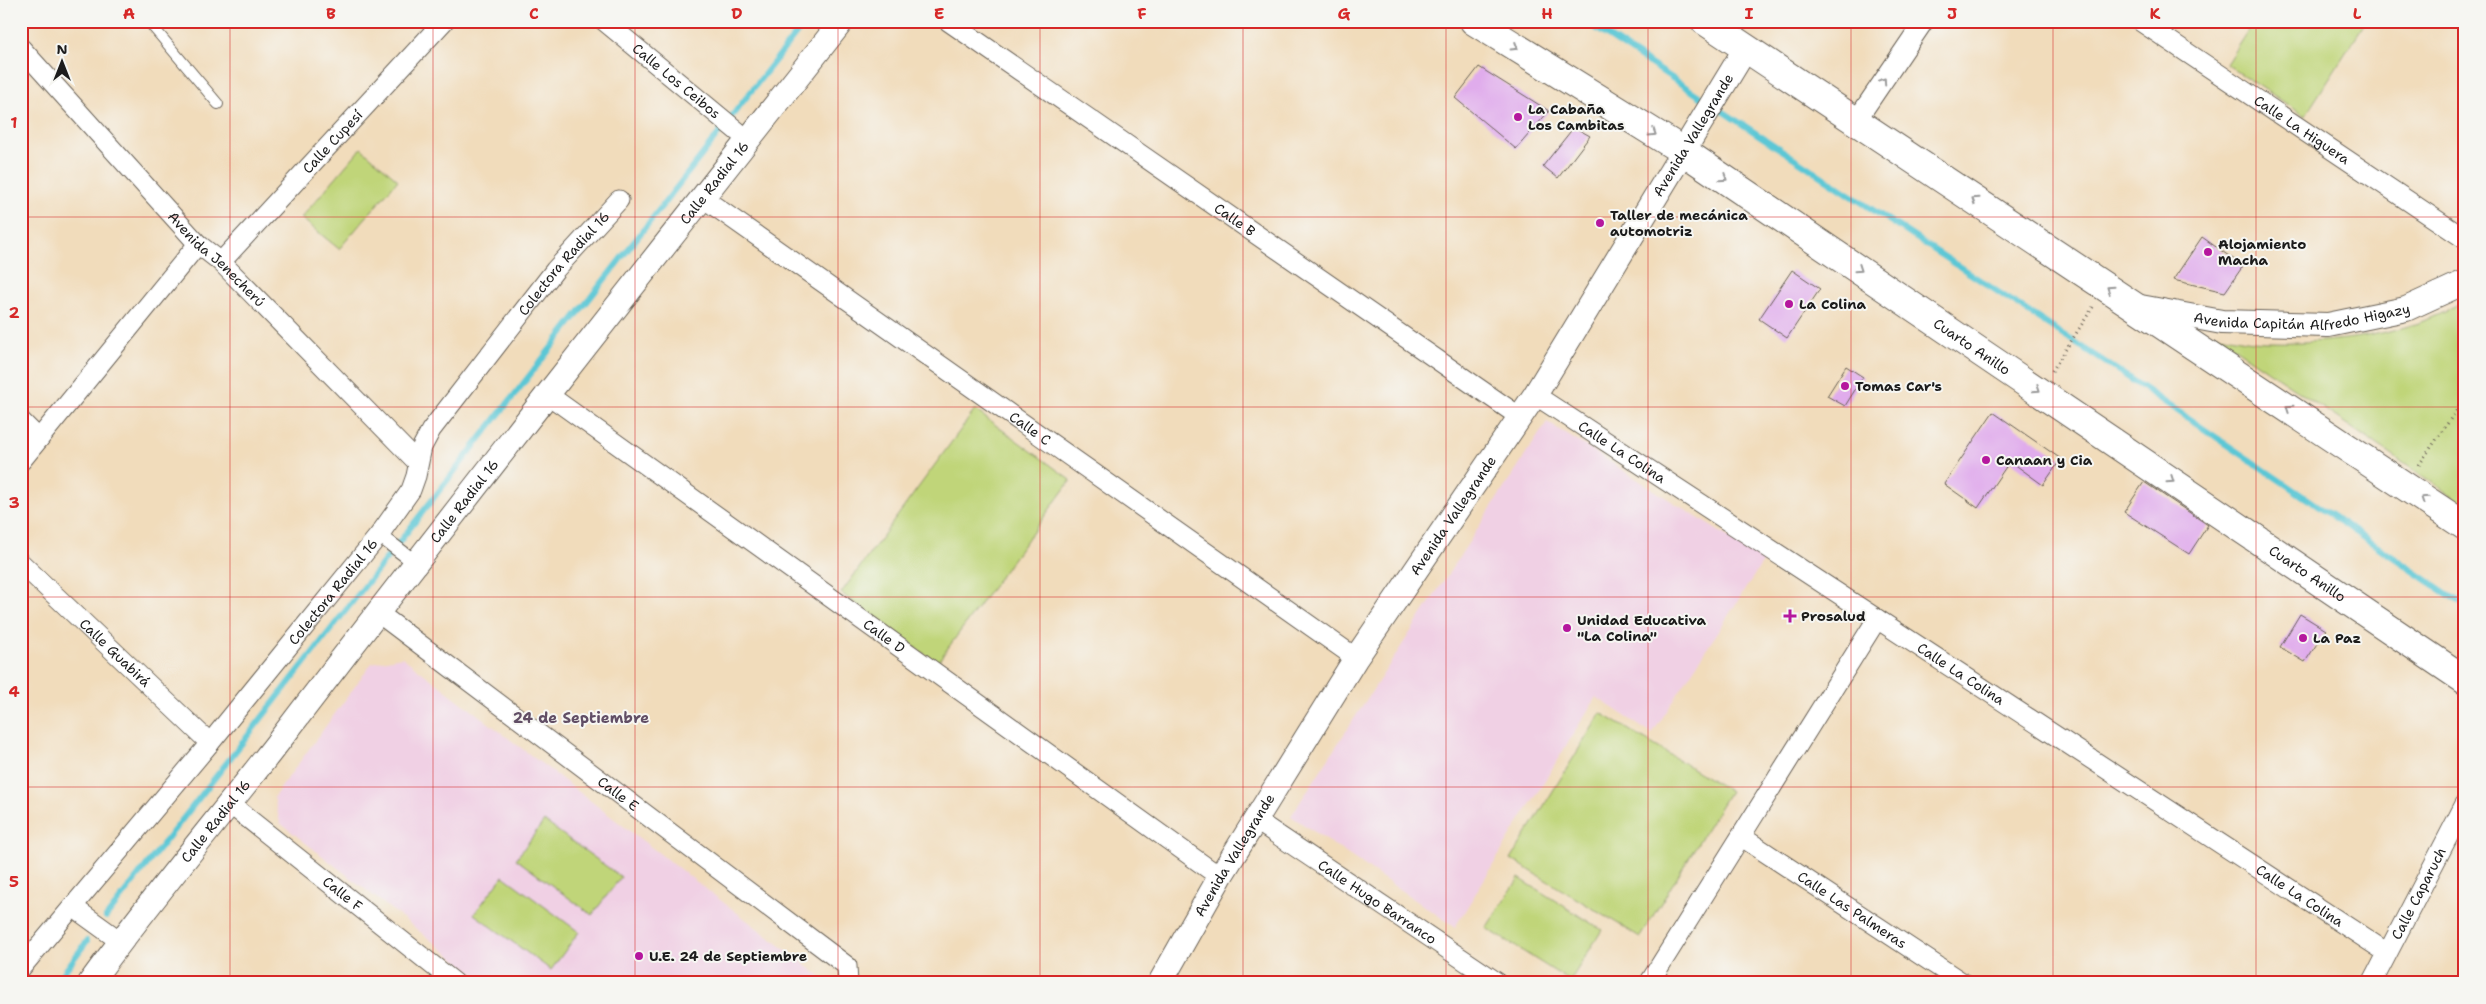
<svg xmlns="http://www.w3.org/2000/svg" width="2486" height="1004" font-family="'Shantell Sans',sans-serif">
	<rect width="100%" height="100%" fill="#f6f6f2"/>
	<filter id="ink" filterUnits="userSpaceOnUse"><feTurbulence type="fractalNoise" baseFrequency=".02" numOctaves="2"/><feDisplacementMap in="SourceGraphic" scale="10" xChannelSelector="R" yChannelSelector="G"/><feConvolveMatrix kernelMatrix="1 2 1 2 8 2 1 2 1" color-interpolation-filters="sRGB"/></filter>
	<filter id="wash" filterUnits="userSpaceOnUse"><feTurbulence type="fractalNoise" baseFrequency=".0096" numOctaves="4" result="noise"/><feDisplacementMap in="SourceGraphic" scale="20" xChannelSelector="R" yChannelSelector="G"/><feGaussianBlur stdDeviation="1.12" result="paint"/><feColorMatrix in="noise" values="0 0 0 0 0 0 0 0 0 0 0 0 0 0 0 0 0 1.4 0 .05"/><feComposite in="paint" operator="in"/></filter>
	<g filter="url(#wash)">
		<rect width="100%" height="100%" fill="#f1dcbb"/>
		<g fill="#f0d0e4">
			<polygon points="1547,422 1764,560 1652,734 1596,697 1455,927 1291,816"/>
			<polygon points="402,657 820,976 822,983 486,983 280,823 274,797 372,663"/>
		</g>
		<g fill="#c0d579" stroke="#6e784a">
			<polygon points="2254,21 2366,21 2305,116 2226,64"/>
			<polygon points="361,148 398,180 339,249 301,218"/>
			<path d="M2465 301V505L2214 334C2232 337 2250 342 2268 342 2332 344 2409 336 2465 301Z"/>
			<polygon points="975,410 1071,480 937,663 841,593"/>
			<polygon points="1601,713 1730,791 1640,937 1511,859"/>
			<polygon points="544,821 621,877 592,915 516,859"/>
			<polygon points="503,876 579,932 551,970 474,914"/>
			<polygon points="1519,878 1602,930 1570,981 1486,928"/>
		</g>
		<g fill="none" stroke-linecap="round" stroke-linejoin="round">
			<g stroke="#5cc7d5" stroke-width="6">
				<polyline points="1585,21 2120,372 2465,606"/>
				<polyline points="731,117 806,21"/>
				<polyline points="106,917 723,128"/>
				<polyline points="56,983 87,941"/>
			</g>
		</g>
		<g id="blocks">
			<g fill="#e0acec">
				<polygon points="1479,67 1549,111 1516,149 1455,98"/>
				<polygon points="1574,127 1590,136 1558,178 1543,166"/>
				<polygon points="2202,237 2243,266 2225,292 2173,280"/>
				<polygon points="1792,270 1820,289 1787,338 1759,319"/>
				<polygon points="1846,366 1863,377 1845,406 1827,396"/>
				<polygon points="1993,412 2061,459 2043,485 2010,461 1978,508 1944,484"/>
				<polygon points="2144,482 2208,525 2189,554 2124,512"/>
				<polygon points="2300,614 2326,630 2305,662 2280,647"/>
			</g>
		</g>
	</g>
	<g filter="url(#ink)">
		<use href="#blocks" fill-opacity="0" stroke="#675f54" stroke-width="1"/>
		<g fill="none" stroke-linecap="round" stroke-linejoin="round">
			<defs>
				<polyline id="service" points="148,21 218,104"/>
				<polyline id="pedestrian" points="379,535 416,563"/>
				<g id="minor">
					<path id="s1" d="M604 21 748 140"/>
					<path id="s2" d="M948 21 1520 417"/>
					<path id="s3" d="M2140 21 2465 239"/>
					<path id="s4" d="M21 48 198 244 221 262 418 463"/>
					<polyline points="1856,121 1924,21"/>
					<path id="s5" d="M703 198 1356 658"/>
					<path id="s6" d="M221 262 444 21"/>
					<path id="s7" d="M547 394 1220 877"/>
					<path id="s8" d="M1535 395 2386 952"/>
					<polyline points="21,421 39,439"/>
					<polyline points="21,461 198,244"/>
					<path id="s9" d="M21 563 210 743"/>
					<path id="s10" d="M377 612 847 966 848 983"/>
					<path id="s11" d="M230 804 455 983"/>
					<path id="s12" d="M1257 821 1498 983"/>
					<path id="s13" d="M1742 837 1963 983"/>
					<polyline points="73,907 120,941"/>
					<path id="s14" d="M21 968 210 743 379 535 411 490 416 476 422 447 431 430 555 270 619 200"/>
					<polyline points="1649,983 1877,619"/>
					<path id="s15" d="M2372 983 2465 804"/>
				</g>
				<g id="tertiary">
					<path id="s16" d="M2135 306 2222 322 2328 325 2406 309 2465 282"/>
					<path id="s17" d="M90 983C150 900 216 822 279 741 464 499 653 260 842 21"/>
					<path id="s18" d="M1160 983 1220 877 1356 658 1535 395 1746 48"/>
				</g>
				<g id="trunk">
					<path id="s19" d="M1474 21 1683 151 2465 680"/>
					<polyline points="1705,21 2465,526"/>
				</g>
			</defs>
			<use href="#service" stroke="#675f54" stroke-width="12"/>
			<use href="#pedestrian" stroke="#675f54" stroke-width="16"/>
			<use href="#minor" stroke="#675f54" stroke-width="21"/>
			<use href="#tertiary" stroke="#675f54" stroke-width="26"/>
			<use href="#trunk" stroke="#675f54" stroke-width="30"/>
			<g stroke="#675f54" stroke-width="3" stroke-dasharray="1 4" stroke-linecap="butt">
				<polyline points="2052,371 2093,307"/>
				<polyline points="2419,465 2465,398"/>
			</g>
			<use href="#service" stroke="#fff" stroke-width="10"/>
			<use href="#pedestrian" stroke="#fff" stroke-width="14"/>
			<use href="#minor" stroke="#fff" stroke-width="19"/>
			<use href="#tertiary" stroke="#fff" stroke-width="24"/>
			<use href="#trunk" stroke="#fff" stroke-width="28"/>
		</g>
		<defs><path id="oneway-chevron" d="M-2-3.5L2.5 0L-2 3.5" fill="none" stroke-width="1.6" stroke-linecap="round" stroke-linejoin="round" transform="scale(1.25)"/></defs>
		<g stroke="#999">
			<use href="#oneway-chevron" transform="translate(1515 47) rotate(32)"/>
			<use href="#oneway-chevron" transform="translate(1883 81) rotate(-56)"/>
			<use href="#oneway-chevron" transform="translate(1653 133) rotate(32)"/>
			<use href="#oneway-chevron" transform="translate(1724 178) rotate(34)"/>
			<use href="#oneway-chevron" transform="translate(1975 200) rotate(-146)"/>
			<use href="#oneway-chevron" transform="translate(1859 269) rotate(34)"/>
			<use href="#oneway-chevron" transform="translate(2110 289) rotate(-146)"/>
			<use href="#oneway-chevron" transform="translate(2037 389) rotate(34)"/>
			<use href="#oneway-chevron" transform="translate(2289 408) rotate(-146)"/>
			<use href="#oneway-chevron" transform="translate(2171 480) rotate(34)"/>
			<use href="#oneway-chevron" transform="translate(2424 499) rotate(-146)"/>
		</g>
	</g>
	<path fill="none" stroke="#d62828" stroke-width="1" stroke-opacity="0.55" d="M230 21V983M433 21V983M635 21V983M838 21V983M1040 21V983M1243 21V983M1446 21V983M1648 21V983M1851 21V983M2053 21V983M2256 21V983M21 217H2465M21 407H2465M21 597H2465M21 787H2465"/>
	<g fill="#b5179e" stroke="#f6f6f2" stroke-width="2">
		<circle cx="1518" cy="117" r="5"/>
		<circle cx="1600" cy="223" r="5"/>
		<circle cx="2208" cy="252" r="5"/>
		<circle cx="1789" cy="304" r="5"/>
		<circle cx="1845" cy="386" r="5"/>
		<circle cx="1986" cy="460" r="5"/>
		<path d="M1787.5 608.5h5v5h5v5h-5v5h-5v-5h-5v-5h5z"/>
		<circle cx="1567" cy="628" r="5"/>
		<circle cx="2303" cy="638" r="5"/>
		<circle cx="639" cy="956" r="5"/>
	</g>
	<g text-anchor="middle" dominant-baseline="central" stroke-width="4" stroke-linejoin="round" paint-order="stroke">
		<g font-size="14" fill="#1c1c1c" stroke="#f6f6f2">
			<text stroke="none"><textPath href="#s1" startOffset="94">Calle Los Ceibos</textPath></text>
			<text stroke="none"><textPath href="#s3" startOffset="195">Calle La Higuera</textPath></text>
			<text stroke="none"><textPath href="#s18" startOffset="1002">Avenida Vallegrande</textPath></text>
			<text stroke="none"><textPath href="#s6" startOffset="164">Calle Cupesí</textPath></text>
			<text stroke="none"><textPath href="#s17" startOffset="1015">Calle Radial 16</textPath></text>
			<text stroke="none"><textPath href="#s2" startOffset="349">Calle B</textPath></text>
			<text stroke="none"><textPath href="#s4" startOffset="288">Avenida Jenecherú</textPath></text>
			<text stroke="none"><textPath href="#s14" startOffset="894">Colectora Radial 16</textPath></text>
			<text stroke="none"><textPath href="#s16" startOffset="169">Avenida Capitán Alfredo Higazy</textPath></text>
			<text stroke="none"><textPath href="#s19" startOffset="595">Cuarto Anillo</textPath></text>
			<text stroke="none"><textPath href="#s5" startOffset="400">Calle C</textPath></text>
			<text stroke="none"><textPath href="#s8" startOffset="104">Calle La Colina</textPath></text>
			<text stroke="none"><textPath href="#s17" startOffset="610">Calle Radial 16</textPath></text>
			<text stroke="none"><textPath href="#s18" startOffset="552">Avenida Vallegrande</textPath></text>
			<text stroke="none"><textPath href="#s19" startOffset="1000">Cuarto Anillo</textPath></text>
			<text stroke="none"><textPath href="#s14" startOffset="489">Colectora Radial 16</textPath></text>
			<text stroke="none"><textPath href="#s7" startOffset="415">Calle D</textPath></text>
			<text stroke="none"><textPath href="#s9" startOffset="130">Calle Guabirá</textPath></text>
			<text stroke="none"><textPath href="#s8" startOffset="509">Calle La Colina</textPath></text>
			<text stroke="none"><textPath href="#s10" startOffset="302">Calle E</textPath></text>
			<text stroke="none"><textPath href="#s17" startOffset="205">Calle Radial 16</textPath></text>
			<text stroke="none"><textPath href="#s18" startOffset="148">Avenida Vallegrande</textPath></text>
			<text stroke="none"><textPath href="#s11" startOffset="144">Calle F</textPath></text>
			<text stroke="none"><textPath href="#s15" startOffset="101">Calle Caparuch</textPath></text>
			<text stroke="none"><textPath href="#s8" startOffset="914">Calle La Colina</textPath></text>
			<text stroke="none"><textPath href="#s12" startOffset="145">Calle Hugo Barranco</textPath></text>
			<text stroke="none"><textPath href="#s13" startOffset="132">Calle Las Palmeras</textPath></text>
		</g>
		<g font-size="14" font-weight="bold" fill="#1c1c1c" stroke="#f6f6f2" text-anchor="start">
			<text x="1528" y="109">La Cabaña<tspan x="1528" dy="16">Los Cambitas</tspan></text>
			<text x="1610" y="215">Taller de mecánica<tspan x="1610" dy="16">automotriz</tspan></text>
			<text x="2218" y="244">Alojamiento<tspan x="2218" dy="16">Macha</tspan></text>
			<text x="1799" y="304">La Colina</text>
			<text x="1855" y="386">Tomas Car's</text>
			<text x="1996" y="460">Canaan y Cia</text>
			<text x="1801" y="616">Prosalud</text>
			<text x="1577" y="620">Unidad Educativa<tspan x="1577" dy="16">"La Colina"</tspan></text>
			<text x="2313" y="638">La Paz</text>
			<text x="649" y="956">U.E. 24 de Septiembre</text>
		</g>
		<g font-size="15" font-weight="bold" fill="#614e65" stroke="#f6f6f2">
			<text x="581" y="718">24 de Septiembre</text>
		</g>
	</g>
	<rect width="2486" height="1004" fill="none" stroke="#f6f6f2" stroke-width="55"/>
	<g transform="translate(62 62)" stroke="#f6f6f2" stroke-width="4" paint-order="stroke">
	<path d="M0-4L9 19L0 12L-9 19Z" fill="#1c1c1c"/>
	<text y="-8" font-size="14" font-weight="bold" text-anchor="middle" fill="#1c1c1c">N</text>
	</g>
	<rect x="28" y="28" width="2430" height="948" fill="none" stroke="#d62828" stroke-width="2"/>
	<g font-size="16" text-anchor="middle" font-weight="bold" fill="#d62828">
		<text x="129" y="19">A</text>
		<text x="331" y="19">B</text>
		<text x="534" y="19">C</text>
		<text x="737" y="19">D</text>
		<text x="939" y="19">E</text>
		<text x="1142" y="19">F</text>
		<text x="1344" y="19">G</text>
		<text x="1547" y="19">H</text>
		<text x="1749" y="19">I</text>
		<text x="1952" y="19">J</text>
		<text x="2155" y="19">K</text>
		<text x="2357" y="19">L</text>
		<text x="14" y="128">1</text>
		<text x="14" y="318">2</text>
		<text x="14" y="508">3</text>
		<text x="14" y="697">4</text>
		<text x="14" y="887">5</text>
	</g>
</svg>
